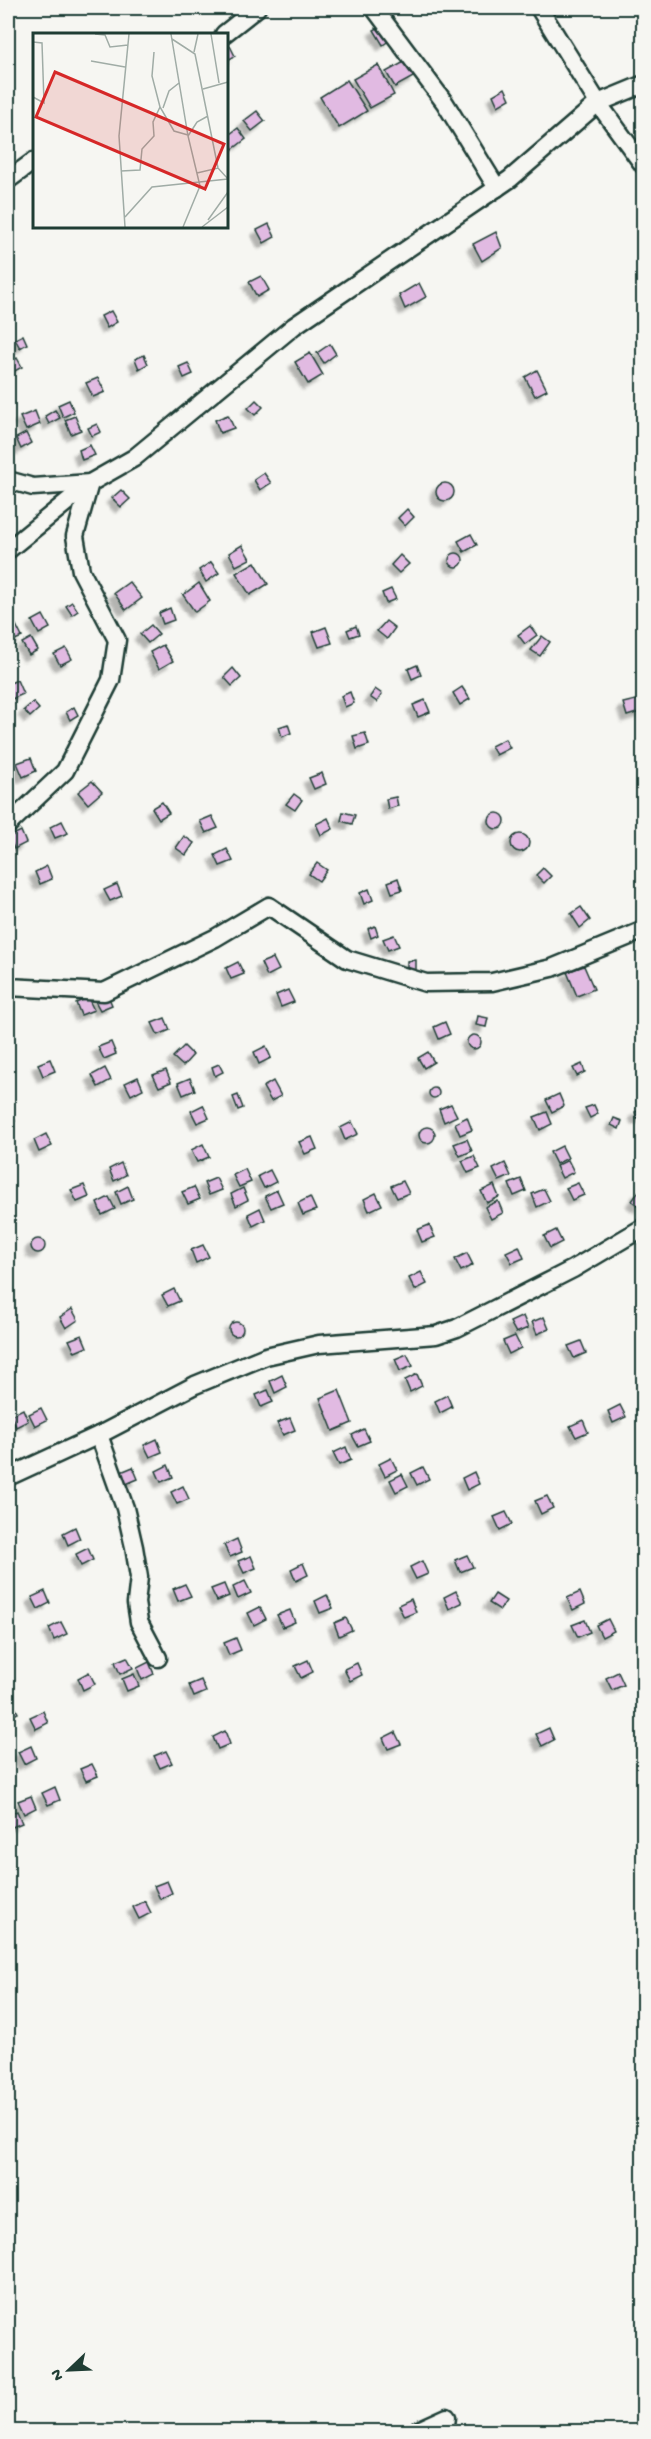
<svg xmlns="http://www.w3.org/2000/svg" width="651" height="2439" font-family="'Gochi Hand',sans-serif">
	<defs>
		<filter id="shadow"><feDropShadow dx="-5.5" dy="5.5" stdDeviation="1.5" flood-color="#0004"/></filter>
	</defs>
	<rect width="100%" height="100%" fill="#f6f6f2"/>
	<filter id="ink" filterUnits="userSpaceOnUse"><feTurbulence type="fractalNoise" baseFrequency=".0167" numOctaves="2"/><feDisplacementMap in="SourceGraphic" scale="12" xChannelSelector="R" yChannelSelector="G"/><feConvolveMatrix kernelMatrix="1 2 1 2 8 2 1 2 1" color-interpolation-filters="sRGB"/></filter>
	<g filter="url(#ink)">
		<g fill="#e1bae2" stroke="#1f3d34" stroke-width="1.5" filter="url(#shadow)">
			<polygon points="381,26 390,40 383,45 374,30"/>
			<polygon points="227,40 235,56 226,61"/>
			<polygon points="406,61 415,76 395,87 386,72"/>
			<polygon points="378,65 394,95 370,108 353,79"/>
			<polygon points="347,80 367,111 339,128 320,97"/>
			<polygon points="505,88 510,99 498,106 493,95"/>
			<polygon points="257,111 265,121 252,131 244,121"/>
			<polygon points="238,128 246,139 233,149 226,137"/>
			<polygon points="269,224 275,237 264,243 257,230"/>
			<polygon points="496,232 502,248 482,261 473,244"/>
			<polygon points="261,276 269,290 257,297 249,282"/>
			<polygon points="419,283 426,297 405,309 399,295"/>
			<polygon points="111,311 117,322 107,328 101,316"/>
			<polygon points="23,335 27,344 20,348 15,339"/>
			<polygon points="330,344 336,354 324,363 317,353"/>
			<polygon points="310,353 323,375 308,384 295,362"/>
			<polygon points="144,355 148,364 139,369 135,359"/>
			<polygon points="17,358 22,367 13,372 8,363"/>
			<polygon points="188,363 193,374 184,378 179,367"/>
			<polygon points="537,370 547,390 535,396 525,377"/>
			<polygon points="98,378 105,392 93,397 86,383"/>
			<polygon points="69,400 74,412 63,417 58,405"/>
			<polygon points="256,400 263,407 255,415 248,408"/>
			<polygon points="55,410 60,418 49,424 45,416"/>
			<polygon points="35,411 40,424 26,430 20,417"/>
			<polygon points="228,415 234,428 220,433 215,420"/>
			<polygon points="75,416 81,430 71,434 65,420"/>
			<polygon points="97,424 101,432 92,436 88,428"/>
			<polygon points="26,433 31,443 21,449 16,438"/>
			<polygon points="90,445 95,455 82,460 79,450"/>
			<polygon points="264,473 271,483 260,490 254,480"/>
			<circle cx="445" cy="492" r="9"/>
			<polygon points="121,490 130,499 121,507 112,498"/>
			<polygon points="407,509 414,517 405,526 398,518"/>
			<polygon points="471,534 477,545 464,552 458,541"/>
			<polygon points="242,545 250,559 236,566 229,553"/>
			<circle cx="456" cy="560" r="7"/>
			<polygon points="400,555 409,564 399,573 391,565"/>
			<polygon points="211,562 219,573 206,582 199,570"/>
			<polygon points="255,562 268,584 250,595 236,573"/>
			<polygon points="129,582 142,598 126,610 114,593"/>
			<polygon points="199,583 210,601 195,612 183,595"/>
			<polygon points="391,589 396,599 386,603 382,593"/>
			<polygon points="72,602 78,611 72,615 66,606"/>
			<polygon points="170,608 174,620 163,624 159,613"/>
			<polygon points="43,615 50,628 39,634 32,621"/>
			<polygon points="386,621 395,628 387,639 377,631"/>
			<polygon points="16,625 22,637 10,642 8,629"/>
			<polygon points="151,625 159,634 148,643 140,634"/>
			<polygon points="356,626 359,634 350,637 347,630"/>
			<polygon points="530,626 537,635 525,644 518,635"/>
			<polygon points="326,627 332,643 319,647 313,632"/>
			<polygon points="542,636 550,642 540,656 531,650"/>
			<polygon points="31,638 38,650 29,655 22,643"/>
			<polygon points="163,645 173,661 159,669 150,652"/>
			<polygon points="66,648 72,659 60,665 54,654"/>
			<polygon points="417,665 421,675 412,679 408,669"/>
			<polygon points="233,668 241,678 232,686 224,677"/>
			<polygon points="17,680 23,694 12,699 8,684"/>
			<polygon points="462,687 470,699 460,705 453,693"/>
			<polygon points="375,689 382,694 377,702 370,697"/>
			<polygon points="350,692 354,703 345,707 341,696"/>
			<polygon points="640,699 643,711 627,716 623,703"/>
			<polygon points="425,700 430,712 418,717 413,705"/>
			<polygon points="33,702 39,709 30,717 24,710"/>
			<polygon points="74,707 78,715 70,720 66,712"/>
			<polygon points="288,724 291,733 282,737 279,727"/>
			<polygon points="365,733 369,745 357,749 353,736"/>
			<polygon points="505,739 510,748 496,755 491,746"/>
			<polygon points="31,758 36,771 23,777 17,763"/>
			<polygon points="322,773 326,784 314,789 309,778"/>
			<polygon points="92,781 102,792 88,804 78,792"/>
			<polygon points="294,794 302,800 295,810 286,804"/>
			<polygon points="396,797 398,806 388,809 386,799"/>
			<polygon points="162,802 169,813 159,819 152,808"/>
			<polygon points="343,812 355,815 352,824 341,821"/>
			<circle cx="497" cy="821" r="8"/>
			<polygon points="212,816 218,828 206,833 200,821"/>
			<polygon points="328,818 333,829 321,835 316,824"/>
			<polygon points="62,821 68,833 55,838 50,827"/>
			<polygon points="21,831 26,843 14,849 9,837"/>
			<circle cx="520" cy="843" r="9"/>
			<polygon points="184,836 194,843 186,855 176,848"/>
			<polygon points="227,849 233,861 220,866 215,855"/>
			<polygon points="317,863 327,870 319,881 309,874"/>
			<polygon points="47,866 52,879 40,884 35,872"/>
			<polygon points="543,868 551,876 544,883 536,875"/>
			<polygon points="398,878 402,890 392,893 388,882"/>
			<polygon points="117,884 122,896 110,901 104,890"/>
			<polygon points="369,889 373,900 364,904 360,893"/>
			<polygon points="581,907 590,920 580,928 571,914"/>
			<polygon points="375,926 378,935 371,938 368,929"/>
			<polygon points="394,935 399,946 388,950 383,939"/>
			<polygon points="273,958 279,970 267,976 261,963"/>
			<polygon points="416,960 416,970 407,970 407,961"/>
			<polygon points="238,962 244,974 231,979 226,968"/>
			<polygon points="584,966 594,989 577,996 567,972"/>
			<polygon points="288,990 294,1002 281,1007 276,995"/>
			<polygon points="107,993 112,1005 100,1010 94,999"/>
			<polygon points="88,998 94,1010 81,1015 76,1003"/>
			<polygon points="478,1016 488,1018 486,1027 476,1025"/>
			<polygon points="165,1018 170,1030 158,1035 152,1023"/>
			<polygon points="445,1022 450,1034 439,1039 434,1027"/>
			<circle cx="474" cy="1042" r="7"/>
			<polygon points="111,1042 116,1054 104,1059 98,1047"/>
			<polygon points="184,1046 193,1055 183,1066 173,1057"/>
			<polygon points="266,1046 271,1058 259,1064 254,1052"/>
			<polygon points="428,1052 434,1062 424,1068 418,1058"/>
			<polygon points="50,1059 55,1071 43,1076 38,1064"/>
			<polygon points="219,1064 223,1072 215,1076 212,1067"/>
			<polygon points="582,1064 585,1072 577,1076 573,1068"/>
			<polygon points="105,1068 111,1080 98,1087 92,1075"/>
			<polygon points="166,1070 171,1082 159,1087 153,1075"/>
			<polygon points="138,1077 143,1089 131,1095 125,1083"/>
			<polygon points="190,1078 195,1090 183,1095 178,1083"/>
			<polygon points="273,1081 281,1096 271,1101 263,1087"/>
			<circle cx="434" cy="1093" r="5"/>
			<polygon points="559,1094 564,1106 552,1112 546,1100"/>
			<polygon points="238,1095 243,1108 238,1110 233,1097"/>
			<polygon points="451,1104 457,1116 444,1122 439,1109"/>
			<polygon points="203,1105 209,1118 197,1123 191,1111"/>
			<polygon points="594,1105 598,1114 590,1118 585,1108"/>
			<polygon points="644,1109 644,1117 637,1119 635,1112"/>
			<polygon points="11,1111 15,1121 8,1124 8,1113"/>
			<polygon points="547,1112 552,1124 540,1130 534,1117"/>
			<polygon points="467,1117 472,1130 460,1135 455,1123"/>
			<polygon points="614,1118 622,1121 619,1129 611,1125"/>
			<polygon points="352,1122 358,1134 345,1140 340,1128"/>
			<circle cx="427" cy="1135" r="8"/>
			<polygon points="46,1134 52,1146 39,1152 34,1140"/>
			<polygon points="312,1137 317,1149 305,1154 299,1142"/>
			<polygon points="467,1139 472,1151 460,1156 454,1144"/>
			<polygon points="203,1144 209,1157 197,1162 191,1150"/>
			<polygon points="562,1146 568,1158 556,1164 550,1152"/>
			<polygon points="474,1156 480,1168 468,1173 462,1161"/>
			<polygon points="568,1160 574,1172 562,1178 556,1166"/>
			<polygon points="121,1163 126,1175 114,1181 109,1169"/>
			<polygon points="505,1163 511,1176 499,1181 493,1169"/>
			<polygon points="245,1169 251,1182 239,1187 233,1175"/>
			<polygon points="270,1170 276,1182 264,1188 258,1176"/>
			<polygon points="216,1178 222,1190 209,1195 204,1183"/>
			<polygon points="521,1179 526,1191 514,1196 509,1184"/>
			<polygon points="403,1181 409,1193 397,1198 391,1186"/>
			<polygon points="578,1183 584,1195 572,1200 566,1188"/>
			<polygon points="84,1185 89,1197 77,1202 71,1190"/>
			<polygon points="494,1185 499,1197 487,1203 481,1191"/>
			<polygon points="128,1186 133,1199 121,1204 116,1192"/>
			<polygon points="194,1187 200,1199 188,1204 182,1192"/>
			<polygon points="243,1188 248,1200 236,1206 231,1194"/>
			<polygon points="544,1189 550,1201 537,1207 532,1194"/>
			<polygon points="277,1190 283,1203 271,1208 265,1196"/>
			<polygon points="639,1191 644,1194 640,1207 632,1201"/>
			<polygon points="376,1193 382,1205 369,1211 364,1199"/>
			<polygon points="109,1197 115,1209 102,1215 97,1203"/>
			<polygon points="310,1197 316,1210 303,1215 298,1203"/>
			<polygon points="498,1201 503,1213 491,1219 485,1207"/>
			<polygon points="260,1208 265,1220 253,1226 248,1214"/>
			<polygon points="429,1225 435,1237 422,1242 417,1230"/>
			<polygon points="556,1230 562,1242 550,1248 544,1236"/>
			<circle cx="38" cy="1246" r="7"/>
			<polygon points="203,1245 209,1257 196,1263 191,1250"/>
			<polygon points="519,1246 524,1258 512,1263 506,1252"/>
			<polygon points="467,1253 473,1265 461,1271 455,1259"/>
			<polygon points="421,1272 427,1284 415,1290 409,1278"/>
			<polygon points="174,1289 180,1301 168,1306 162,1295"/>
			<polygon points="72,1309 78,1320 66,1328 60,1317"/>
			<polygon points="523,1316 528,1328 516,1333 510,1322"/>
			<polygon points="544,1317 549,1329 537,1334 532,1322"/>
			<circle cx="236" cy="1329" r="7"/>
			<polygon points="82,1335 87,1347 75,1352 69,1340"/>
			<polygon points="515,1336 521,1348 509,1354 503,1341"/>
			<polygon points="581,1341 586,1353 574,1358 568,1346"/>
			<polygon points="407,1354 413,1366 400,1371 395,1359"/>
			<polygon points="417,1374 422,1386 410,1392 405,1380"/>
			<polygon points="282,1375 287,1387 275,1393 270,1381"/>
			<polygon points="268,1390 273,1402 261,1407 256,1395"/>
			<polygon points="339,1390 352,1423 333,1431 320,1398"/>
			<polygon points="447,1395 452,1407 440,1413 435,1401"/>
			<polygon points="620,1405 626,1417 613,1423 608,1411"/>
			<polygon points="41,1408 47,1420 35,1426 29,1414"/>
			<polygon points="23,1409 28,1421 16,1427 11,1415"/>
			<polygon points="290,1418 295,1430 283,1435 277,1423"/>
			<polygon points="583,1420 588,1432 576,1437 570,1426"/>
			<polygon points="364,1429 370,1441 358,1446 352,1435"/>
			<polygon points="157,1439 162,1452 150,1457 144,1445"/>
			<polygon points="346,1447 351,1460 339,1465 333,1453"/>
			<polygon points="391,1458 397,1470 385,1476 379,1464"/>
			<polygon points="168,1465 173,1477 161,1482 156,1471"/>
			<polygon points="133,1467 138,1479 126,1484 121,1472"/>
			<polygon points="423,1467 429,1479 417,1485 411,1473"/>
			<polygon points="474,1472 479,1484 467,1490 462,1478"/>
			<polygon points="402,1474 408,1486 396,1492 390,1480"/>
			<polygon points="183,1486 189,1499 177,1504 171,1492"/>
			<polygon points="547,1496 553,1508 541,1514 535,1501"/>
			<polygon points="506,1512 512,1524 500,1530 494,1517"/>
			<polygon points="75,1527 80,1539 68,1545 63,1533"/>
			<polygon points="237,1539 242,1552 230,1557 224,1545"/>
			<polygon points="88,1548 93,1560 81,1566 76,1554"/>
			<polygon points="467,1555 473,1567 460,1572 455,1560"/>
			<polygon points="251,1556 256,1568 244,1573 238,1561"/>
			<polygon points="422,1561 428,1574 416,1579 410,1567"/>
			<polygon points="303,1563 308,1575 296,1581 291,1569"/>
			<polygon points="245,1581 251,1593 238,1599 233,1587"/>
			<polygon points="185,1584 191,1596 178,1601 173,1589"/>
			<polygon points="224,1584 229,1596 217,1601 211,1589"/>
			<polygon points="45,1591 50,1603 38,1609 32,1597"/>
			<polygon points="456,1591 462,1603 449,1609 444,1597"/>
			<polygon points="580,1592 585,1604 573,1610 567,1598"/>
			<polygon points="495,1594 506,1601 500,1610 489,1603"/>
			<polygon points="327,1595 333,1608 320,1613 315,1601"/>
			<polygon points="411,1599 416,1612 404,1617 398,1605"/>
			<polygon points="260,1607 266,1619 254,1625 248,1613"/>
			<polygon points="290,1610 295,1622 283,1627 277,1615"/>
			<polygon points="346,1618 352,1630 339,1636 334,1623"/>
			<polygon points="608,1619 614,1631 602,1637 596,1625"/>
			<polygon points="585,1620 590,1632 578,1637 572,1625"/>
			<polygon points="61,1622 67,1634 54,1640 49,1628"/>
			<polygon points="236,1638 241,1650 229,1655 224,1643"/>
			<polygon points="127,1657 133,1668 120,1674 115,1662"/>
			<polygon points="308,1660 313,1672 301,1678 295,1666"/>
			<polygon points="149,1662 154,1674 142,1680 137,1668"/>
			<polygon points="357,1663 362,1675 350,1681 344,1669"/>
			<polygon points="89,1672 95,1684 83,1690 78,1678"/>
			<polygon points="618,1672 624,1685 612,1690 606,1678"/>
			<polygon points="134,1674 139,1686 127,1691 122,1679"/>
			<polygon points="201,1680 206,1692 194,1697 189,1685"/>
			<polygon points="12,1701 18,1713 8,1718 8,1703"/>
			<polygon points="43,1711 48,1723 36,1729 30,1717"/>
			<polygon points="549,1728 554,1740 542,1746 536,1734"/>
			<polygon points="225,1731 230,1744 218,1749 213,1737"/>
			<polygon points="395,1732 401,1744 388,1749 383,1738"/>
			<polygon points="31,1746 36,1758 24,1764 18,1752"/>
			<polygon points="166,1751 172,1763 160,1768 154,1756"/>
			<polygon points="92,1764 98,1776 86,1781 80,1769"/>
			<polygon points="55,1787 60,1800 48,1805 42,1793"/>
			<polygon points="31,1796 36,1808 24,1814 18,1801"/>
			<polygon points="17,1811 22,1823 10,1828 8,1815"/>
			<polygon points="167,1881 172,1893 160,1899 154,1886"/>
			<polygon points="145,1901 151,1913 139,1919 133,1907"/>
		</g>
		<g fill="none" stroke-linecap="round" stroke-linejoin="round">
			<defs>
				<g id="minor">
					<polyline points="374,8 445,103 497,188"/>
					<polyline points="539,8 598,103 644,166"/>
					<polyline points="224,34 257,8"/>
					<polyline points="8,180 34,161"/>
					<polyline points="8,480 33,487 90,483 134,458 294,326 510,179 598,103 644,84"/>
					<polyline points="8,550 90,483"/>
					<polyline points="8,825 65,771 111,680 117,640 81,571 75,536 90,483"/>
					<polyline points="8,987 104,992 215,938 269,906 347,959 426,983 492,982 552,968 644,930"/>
					<polyline points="99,1435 125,1508 134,1547 139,1577 136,1603 139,1622 158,1658"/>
					<polyline points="8,1477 99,1435 195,1385 266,1356 319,1344 436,1335 457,1328 573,1269 644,1227"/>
					<polyline points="414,2432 447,2417 445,2432"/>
				</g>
			</defs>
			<use href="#minor" stroke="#1f3d34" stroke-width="21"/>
			<use href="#minor" stroke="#f6f6f2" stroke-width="16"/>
		</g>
	</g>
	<g transform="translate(33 33)">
		<rect width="195" height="195" fill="#f6f6f2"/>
		<path fill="none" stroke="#a0aca6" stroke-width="1.5" d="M62 1 72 2 77 14 95 12M138 1 155 103M178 1 186 50M139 6 162 21 185 135M0 9 9 10 11 70 0 64M121 19 119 43 127 74 141 98 155 102M161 19 165 1M58 28 92 34M170 56 195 49M130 75 136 58 146 50M88 138 107 137 109 116 121 103 120 89 127 74M164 140 185 135 195 146M92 184 119 154 195 146M175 187 195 159M92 194 86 103 96 1M150 194 167 153 155 103 164 89 175 83M169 194 195 174"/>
		<path fill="#d62828" fill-opacity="0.15" stroke="#d62828" stroke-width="3" d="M22 39 191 111 172 156 3 84Z"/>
		<rect width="195" height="195" fill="none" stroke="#1f3d34" stroke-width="3"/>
	</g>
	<rect width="651" height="2439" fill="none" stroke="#f6f6f2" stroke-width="30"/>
	<rect x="15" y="15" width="621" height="2409" fill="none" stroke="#1f3d34" stroke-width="2" filter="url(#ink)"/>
	<g transform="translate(69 2370) rotate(247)" stroke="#f6f6f2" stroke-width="4.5" paint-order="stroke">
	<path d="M0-4.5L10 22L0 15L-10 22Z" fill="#1f3d34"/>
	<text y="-9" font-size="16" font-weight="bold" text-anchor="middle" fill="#1f3d34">N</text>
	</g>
</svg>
